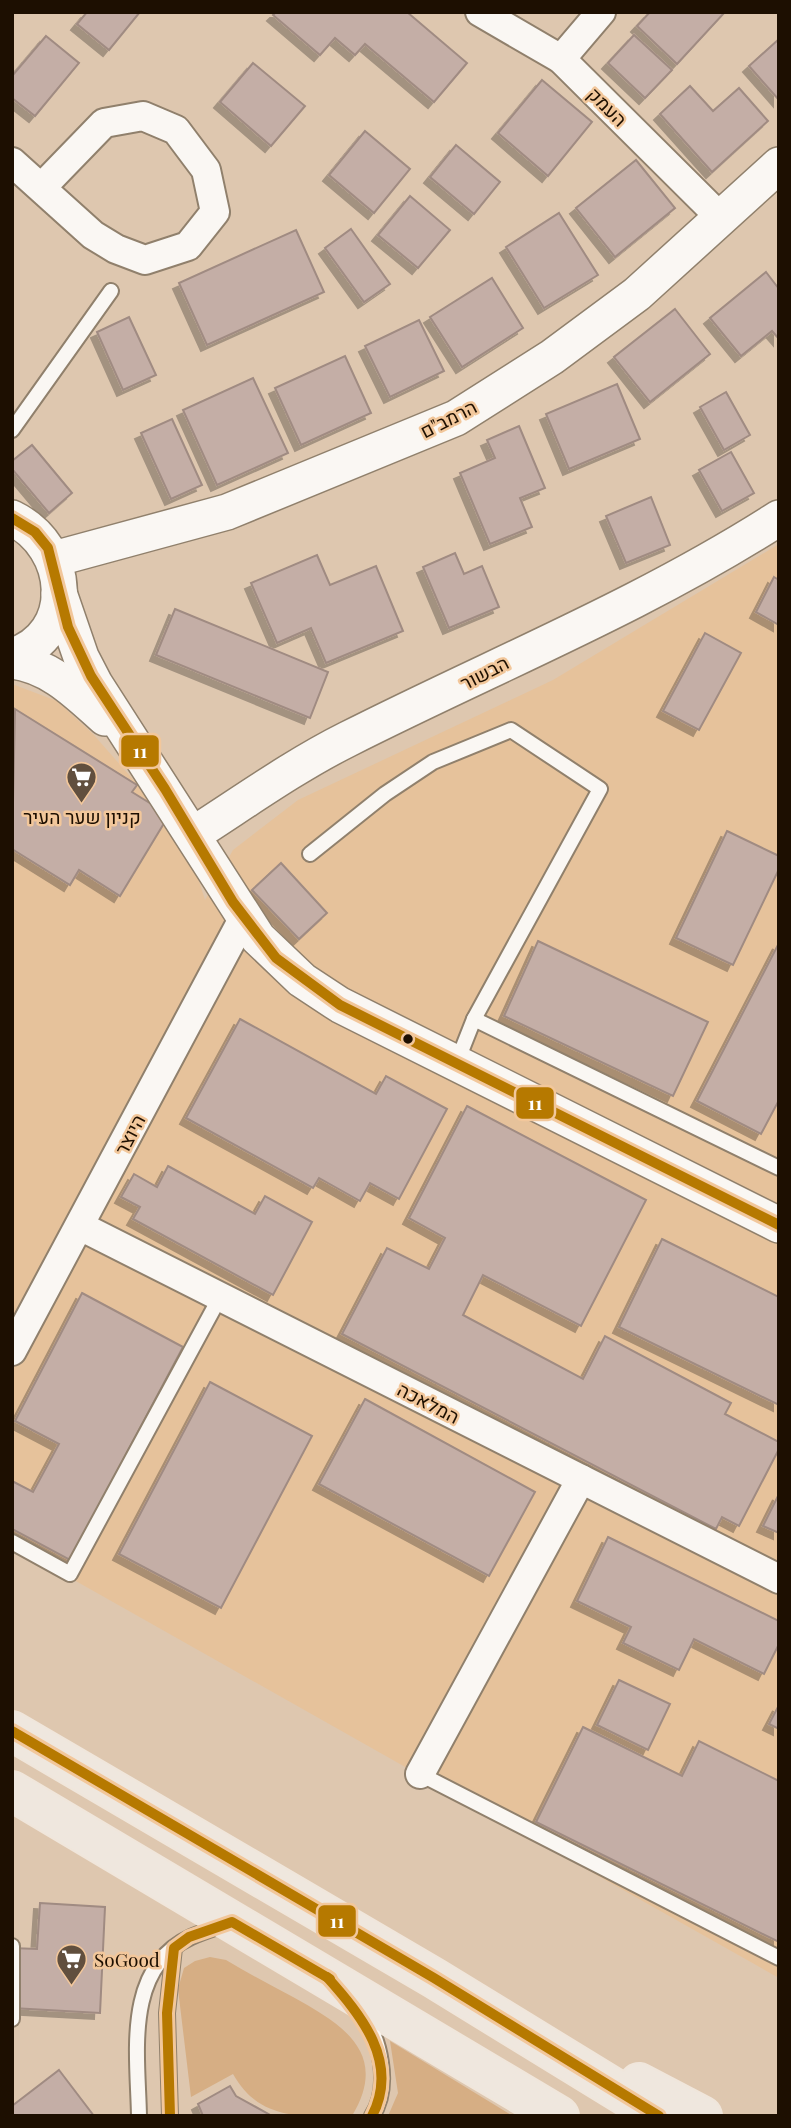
<svg xmlns="http://www.w3.org/2000/svg" width="791" height="2128" font-family="'Playfair Display',Heebo,serif">
	<defs>
		<filter id="shadow"><feDropShadow dx="-6" dy="6" stdDeviation="0" flood-color="#0004"/></filter>
	</defs>
	<rect width="100%" height="100%" fill="#dec7af"/>
	<polygon fill="#e6c29b" points="779,544 779,1978 12,1545 12,684 57,701 93,734 174,826 193,862 205,900 233,850 298,800 553,680"/>
	<g fill="#d6ae84">
		<path d="M210 1957 226 1960C248 1973 270 1985 293 1997 342 2024 390 2053 352 2116 303 2116 260 2122 233 2074L191 2097 178 1989 184 1968 195 1961Z"/>
		<polygon points="390,2041 513,2116 388,2116 398,2093"/>
	</g>
	<g fill="#c4aea6" stroke="#a08b82" stroke-width="2" filter="url(#shadow)">
		<polygon points="87,12 140,12 109,50 77,24"/>
		<polygon points="276,12 407,12 467,63 434,102 365,44 355,55 335,38 320,55 273,15"/>
		<polygon points="650,12 725,12 677,64 637,26"/>
		<polygon points="634,35 672,70 645,98 608,63"/>
		<polygon points="46,36 79,63 35,116 12,98 12,76"/>
		<polygon points="779,39 779,100 749,66"/>
		<polygon points="253,63 305,106 271,146 220,102"/>
		<polygon points="542,80 592,122 548,176 498,133"/>
		<polygon points="690,86 713,111 739,88 768,121 712,172 660,114"/>
		<polygon points="365,131 410,169 374,213 329,175"/>
		<polygon points="456,145 500,182 474,214 430,177"/>
		<polygon points="636,160 675,208 615,257 576,208"/>
		<polygon points="410,196 450,230 418,268 378,235"/>
		<polygon points="559,213 598,275 544,308 506,247"/>
		<polygon points="351,229 390,284 364,302 325,248"/>
		<polygon points="296,230 324,292 207,345 179,283"/>
		<polygon points="766,272 779,289 779,339 772,331 741,356 710,318"/>
		<polygon points="492,278 523,328 462,367 430,317"/>
		<polygon points="675,309 710,354 650,402 614,357"/>
		<polygon points="129,317 156,375 123,390 97,332"/>
		<polygon points="419,320 444,371 390,397 365,346"/>
		<polygon points="345,356 371,413 301,445 275,388"/>
		<polygon points="253,378 288,453 217,485 183,410"/>
		<polygon points="617,384 640,439 569,469 546,414"/>
		<polygon points="726,392 750,435 724,450 700,407"/>
		<polygon points="172,419 202,485 171,499 141,433"/>
		<polygon points="519,426 545,488 520,498 532,527 490,544 460,473 495,458 487,440"/>
		<polygon points="32,445 72,493 49,513 12,469 12,461"/>
		<polygon points="731,452 754,493 722,511 699,470"/>
		<polygon points="651,497 670,545 626,563 606,516"/>
		<polygon points="455,553 464,574 482,566 499,607 449,628 423,567"/>
		<polygon points="317,555 330,585 376,566 403,631 326,663 311,628 277,643 251,583"/>
		<polygon points="774,577 779,580 779,625 756,612"/>
		<polygon points="175,609 328,672 310,718 156,655"/>
		<polygon points="705,633 741,653 699,730 663,711"/>
		<polygon points="15,709 137,785 132,792 169,815 120,896 79,870 70,885 12,849"/>
		<polygon points="727,831 779,856 779,869 733,965 676,938"/>
		<polygon points="281,863 327,913 299,939 252,890"/>
		<polygon points="538,941 708,1022 673,1096 504,1016"/>
		<polygon points="779,943 779,1100 761,1134 697,1101"/>
		<polygon points="240,1019 376,1094 386,1076 447,1109 399,1199 370,1183 360,1201 319,1178 313,1188 186,1118"/>
		<polygon points="467,1106 646,1200 581,1326 483,1275 463,1315 583,1379 605,1336 731,1403 725,1414 779,1442 779,1449 739,1526 722,1517 716,1529 342,1334 387,1248 429,1269 445,1238 409,1218"/>
		<polygon points="168,1166 255,1214 265,1196 312,1222 273,1295 133,1219 140,1207 121,1197 134,1174 157,1187"/>
		<polygon points="662,1239 779,1297 779,1405 619,1327"/>
		<polygon points="82,1293 183,1347 70,1560 12,1529 12,1481 33,1492 59,1444 15,1421"/>
		<polygon points="210,1382 312,1436 221,1608 119,1554"/>
		<polygon points="365,1399 535,1492 489,1576 319,1484"/>
		<polygon points="779,1494 779,1533 763,1526"/>
		<polygon points="608,1537 779,1621 779,1644 764,1674 694,1639 679,1670 623,1643 631,1627 577,1601"/>
		<polygon points="619,1680 670,1704 648,1750 597,1725"/>
		<polygon points="779,1705 779,1729 769,1724"/>
		<polygon points="583,1727 682,1776 699,1741 779,1781 779,1942 536,1822"/>
		<polygon points="40,1903 105,1907 100,2013 12,2008 12,1948 37,1949"/>
		<polygon points="59,2070 94,2116 12,2116 12,2106"/>
		<polygon points="230,2086 236,2096 272,2116 203,2116 198,2104"/>
	</g>
	<g fill="none" stroke-linecap="round" stroke-linejoin="round">
		<defs>
			<g id="service">
				<polyline points="12,430 111,291"/>
				<polyline points="310,854 385,794 433,762 511,730 600,789 474,1019"/>
				<polyline points="457,1062 474,1019 779,1168"/>
				<polyline points="12,1542 70,1574 220,1297"/>
				<polyline points="420,1774 779,1958"/>
				<polyline points="12,1946 12,2019"/>
				<path d="M359 2011C381 2036 391 2087 372 2116"/>
				<path d="M139 2116C138 2056 123 1968 191 1937 202 1932 215 1928 226 1924"/>
				<polyline points="170,2116 167,2013 174,1948"/>
			</g>
			<g id="minor">
				<polyline points="480,12 561,59 722,219"/>
				<polyline points="561,59 601,12"/>
				<polyline points="12,162 93,235 116,249 145,260 188,246 215,212 206,170 176,130 143,116 104,123 41,188"/>
				<polyline points="80,1226 779,1579"/>
				<polyline points="12,1351 244,917"/>
				<polyline points="420,1774 581,1479"/>
			</g>
			<g id="tertiary">
				<path d="M12 518C72 547 78 635 12 656"/>
				<polyline points="54,559 227,512 456,418 552,357 637,294 779,165"/>
				<polyline points="59,593 81,657 95,684 258,938 302,980 340,1005 779,1225"/>
				<path d="M12 661C51 666 77 693 105 718"/>
				<path d="M194 834C244 802 294 766 348 739 492 666 642 606 779 518"/>
			</g>
			<g id="trunk">
				<polyline points="12,1731 434,1978 659,2116"/>
				<polyline points="12,1791 559,2116"/>
				<polyline points="639,2083 702,2116"/>
			</g>
		</defs>
		<use href="#service" stroke="#90806c" stroke-width="18"/>
		<use href="#minor" stroke="#90806c" stroke-width="32"/>
		<use href="#tertiary" stroke="#90806c" stroke-width="38"/>
		<use href="#trunk" stroke="#f0e6db" stroke-width="42"/>
		<use href="#service" stroke="#faf7f3" stroke-width="14"/>
		<use href="#minor" stroke="#faf7f3" stroke-width="28"/>
		<use href="#tertiary" stroke="#faf7f3" stroke-width="35"/>
		<use href="#trunk" stroke="#efe7de" stroke-width="38"/>
		<defs>
			<g id="bus-1">
				<polyline points="12,518 35,532 48,548 68,627 91,676 165,789 233,902 276,958 340,1005 779,1225"/>
				<polyline points="12,1731 434,1978 659,2116"/>
				<path d="M327 1977C361 2015 400 2062 372 2116"/>
				<polyline points="170,2116 167,2013 174,1948 189,1937 232,1922 330,1979"/>
			</g>
		</defs>
		<use href="#bus-1" stroke="#f2c79b" stroke-width="16"/>
		<use href="#bus-1" stroke="#b67900" stroke-width="10"/>
	</g>
	<defs>
		<symbol id="supermarket-pin" viewBox="-11 -11 22 30"><path d="M0 17L-7.5 6A9.5 9.5 0 1 1 7.5 6Z" fill="#614f3e" stroke="#f2c79b"/><path d="M-6-5.5h2.5l.6 2H6L4.5 2H-2.5L-4.4-4H-6ZM-1.5 3.2a1.3 1.3 0 1 0 .1 0ZM3 3.2a1.3 1.3 0 1 0 .1 0Z" fill="#fff"/></symbol>
	</defs>
	<g fill-rule="evenodd">
		<use href="#supermarket-pin" x="64" y="760" width="35" height="47"/>
		<use href="#supermarket-pin" x="54" y="1942" width="35" height="47"/>
	</g>
	<circle fill="#1d0f01" stroke="#f2c79b" stroke-width="2.5" cx="408" cy="1039" r="6"/>
	<g text-anchor="middle" dominant-baseline="central" stroke-width="5" stroke-linejoin="round" paint-order="stroke">
		<g font-size="19" fill="#1d0f01" stroke="#f2c79b">
			<text transform="translate(608 106) rotate(45)">העמק</text>
			<text transform="translate(448 418) rotate(-27)">הרמב"ם</text>
			<text transform="translate(484 672) rotate(-27)">הבשור</text>
			<text transform="translate(129 1134) rotate(-62)">היוצר</text>
			<text transform="translate(429 1402) rotate(27)">המלאכה</text>
		</g>
		<g font-size="19" fill="#1d0f01" stroke="#f2c79b">
			<text x="82" y="816">קניון שער העיר</text>
			<text x="94" y="1959" text-anchor="start">SoGood</text>
		</g>
	</g>
	<g stroke="#f2c79b" stroke-width="2.5">
		<rect x="120" y="734" width="40" height="34" rx="7" fill="#b67900"/>
		<rect x="515" y="1086" width="40" height="34" rx="7" fill="#b67900"/>
		<rect x="317" y="1904" width="40" height="34" rx="7" fill="#b67900"/>
	</g>
	<g font-size="19" text-anchor="middle" font-weight="bold" fill="#fff">
		<text x="140" y="758">11</text>
		<text x="535" y="1110">11</text>
		<text x="337" y="1928">11</text>
	</g>
	<rect width="791" height="2128" fill="none" stroke="#1d0f01" stroke-width="28"/>
</svg>
